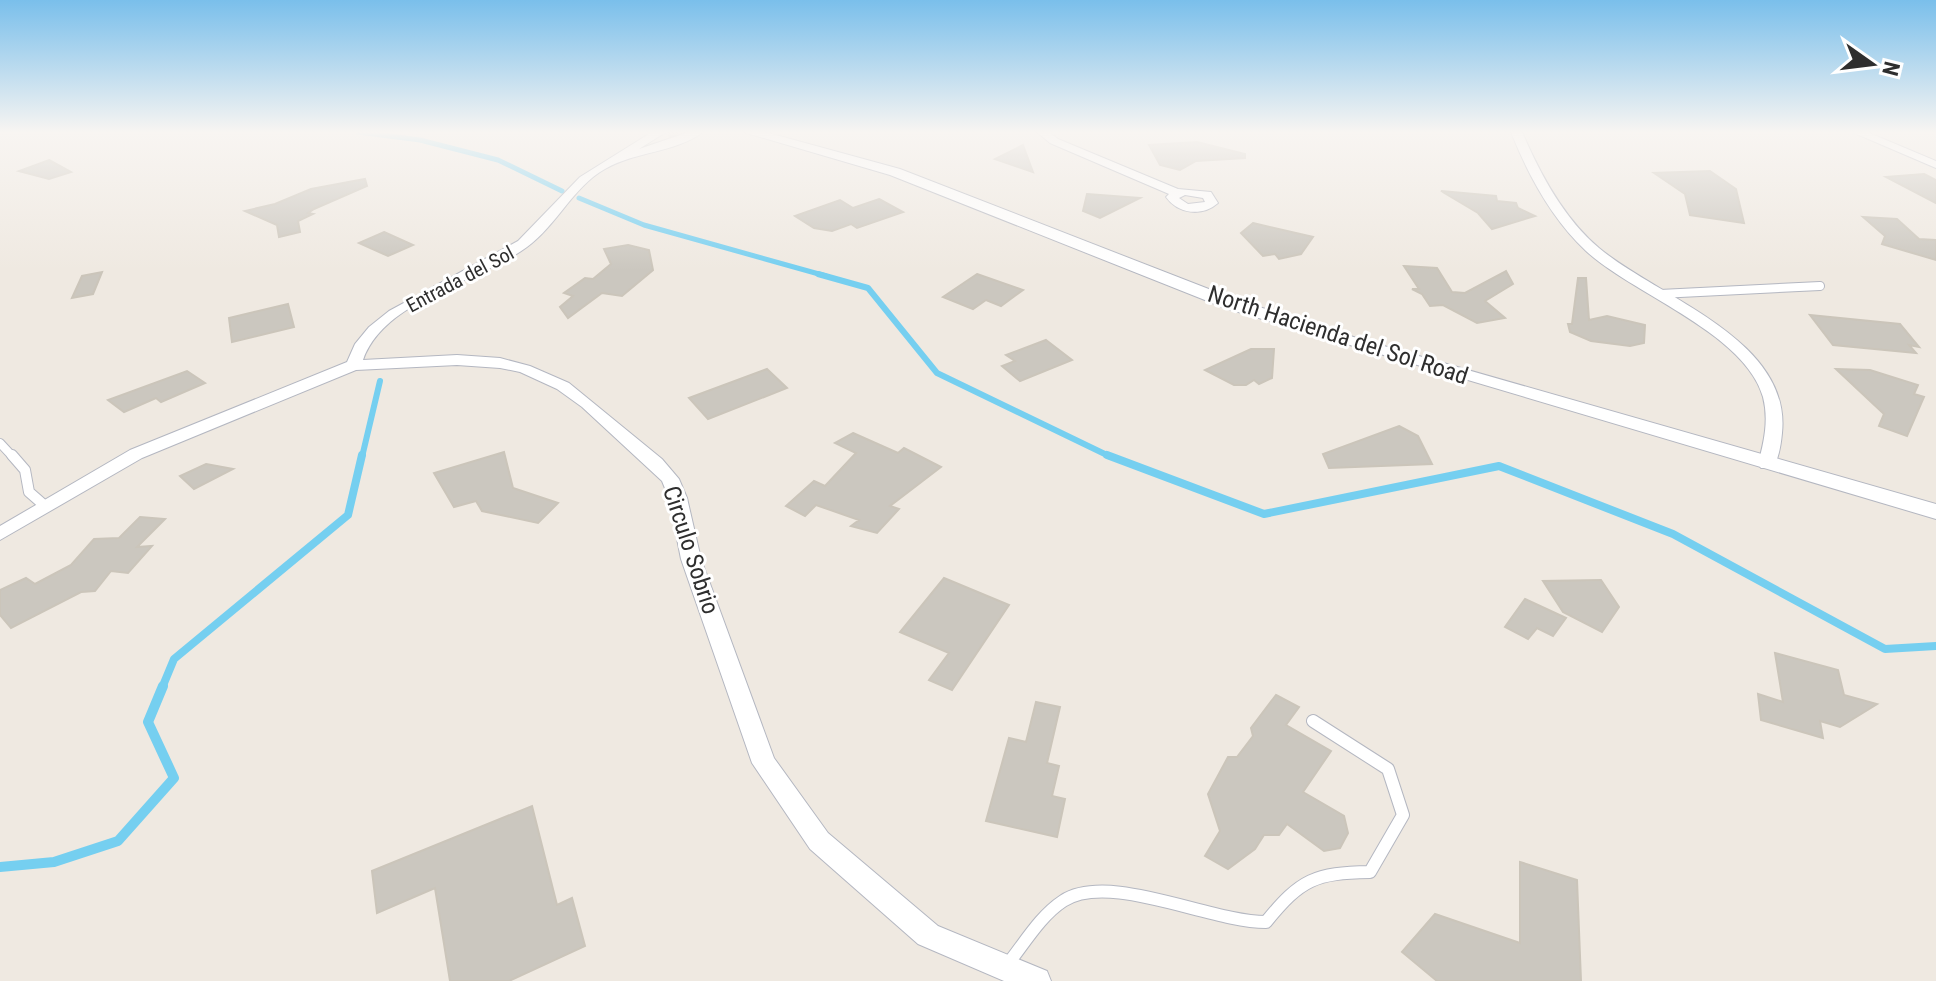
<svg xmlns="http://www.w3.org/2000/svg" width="1936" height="981" font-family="'Roboto Condensed',sans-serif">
	<rect width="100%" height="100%" fill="#efe9e1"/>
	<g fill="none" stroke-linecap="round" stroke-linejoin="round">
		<g stroke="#75cff0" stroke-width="5">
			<polyline points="358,132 420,140 498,160 562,191"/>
			<polyline points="579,198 644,225 826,276"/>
		</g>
		<g stroke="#75cff0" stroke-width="6">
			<polyline points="818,274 868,288 937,373 1111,457"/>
			<polyline points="362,457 380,381"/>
		</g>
		<g stroke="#75cff0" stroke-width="8">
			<polyline points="1107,455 1264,514 1499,466 1673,534 1885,649 1936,646"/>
			<polyline points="162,688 174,659 348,515 362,455"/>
		</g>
		<polyline stroke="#75cff0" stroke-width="10" points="0,867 54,862 118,841 174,778 148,722 163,686"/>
	</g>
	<g fill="#cbc7bf" stroke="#cbc5ba" stroke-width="2">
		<polygon points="1197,142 1245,154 1245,158 1196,161 1180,170 1160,165 1149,145"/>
		<polygon points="1023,145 1033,172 995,159"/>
		<polygon points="49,160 71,172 49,179 19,171"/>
		<polygon points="1710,171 1736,189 1744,223 1690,215 1685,194 1654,173"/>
		<polygon points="1924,174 1936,180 1936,203 1886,177"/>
		<polygon points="365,179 367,186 314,209 308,213 313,214 298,221 300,232 279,237 277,225 245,211 275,204 311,189"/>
		<polygon points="1441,191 1496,196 1497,201 1516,203 1518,208 1535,216 1492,229 1478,213"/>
		<polygon points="1087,194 1140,198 1100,218 1083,211"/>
		<polygon points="879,199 903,212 857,228 851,224 832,231 814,228 795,216 840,200 853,208"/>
		<polygon points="1863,217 1897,219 1919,239 1936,240 1936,260 1882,244 1885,236"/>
		<polygon points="1253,223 1313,237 1301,254 1279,259 1275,254 1263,256 1241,233"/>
		<polygon points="384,232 413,245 388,256 359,243"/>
		<polygon points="628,245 649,250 653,270 622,296 602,293 568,318 560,307 573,296 564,293 585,278 593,279 611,264 604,249"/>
		<polygon points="1404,266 1437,268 1452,292 1465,293 1506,271 1513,284 1485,301 1505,318 1477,323 1443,305 1430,306 1422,294 1412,289 1419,289"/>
		<polygon points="102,272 93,294 72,298 82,276"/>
		<polygon points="977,274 1023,290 1001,306 986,300 973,309 943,297"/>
		<polygon points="1578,278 1586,278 1589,320 1607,316 1645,325 1644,343 1630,346 1591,341 1570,332 1568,324 1572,324"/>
		<polygon points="288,304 294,327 232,342 229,318"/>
		<polygon points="1810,315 1900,324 1919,347 1909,345 1916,353 1833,345"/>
		<polygon points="1046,340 1072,360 1020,381 1002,366 1015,361 1006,355"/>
		<polygon points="1251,349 1274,349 1272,378 1259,384 1254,380 1246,385 1234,385 1205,370"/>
		<polygon points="767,369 787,388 708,419 689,398"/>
		<polygon points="1836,369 1870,370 1918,385 1914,394 1924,397 1907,436 1879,426 1884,414"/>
		<polygon points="187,371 205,383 161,402 156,398 124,412 108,400"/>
		<polygon points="1399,426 1418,436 1432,464 1329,468 1323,454"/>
		<polygon points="853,433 898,453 904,448 941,467 890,506 899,509 877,533 851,526 859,520 816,505 805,516 786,506 814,481 825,486 856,453 835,443"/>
		<polygon points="504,452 513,488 558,503 538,523 482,511 476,501 454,507 434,473"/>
		<polygon points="206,464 233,469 194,489 180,476"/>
		<polygon points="140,517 165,519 137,547 152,546 128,573 111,571 95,591 81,592 11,628 0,615 0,590 26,578 35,584 71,565 94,539 119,538"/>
		<polygon points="944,578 1009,605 952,690 929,680 949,653 900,632"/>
		<polygon points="1601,580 1619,607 1602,632 1563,612 1543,581"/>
		<polygon points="1525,599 1566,618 1553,636 1537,628 1528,639 1505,627"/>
		<polygon points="1775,653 1838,670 1844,695 1877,704 1840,727 1820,721 1823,738 1761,720 1758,694 1783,702"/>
		<polygon points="1276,695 1299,707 1286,725 1331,751 1303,792 1344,816 1348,833 1340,848 1324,851 1287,824 1279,835 1264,835 1255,849 1228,869 1205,856 1220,831 1208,794 1228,757 1237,757 1253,736 1251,728"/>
		<polygon points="1036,702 1060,707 1047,763 1059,766 1052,796 1065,799 1057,837 986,821 1009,738 1026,742"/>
		<polygon points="532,806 557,905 572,898 585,946 509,981 450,981 435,888 377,913 372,871"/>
		<polygon points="1520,862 1577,880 1581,981 1437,981 1402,952 1435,914 1520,943"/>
	</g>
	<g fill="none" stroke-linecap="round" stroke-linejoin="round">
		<polyline stroke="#c8c4bd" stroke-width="12" stroke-dasharray="12 6" stroke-linecap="butt" points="669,137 680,133"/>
		<defs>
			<g id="service-far2">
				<polyline points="1660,294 1820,286"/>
				<polyline points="0,443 13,457"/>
			</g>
			<polyline id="service-far1" points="12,455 25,470 29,492 45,506"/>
			<path id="service" d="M1007 965C1024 944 1040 916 1063 901 1109 871 1210 922 1266 922 1301 879 1315 873 1370 872L1403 815 1388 769 1313 721"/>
			<g id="minor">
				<path d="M652 132H666L639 149 689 132H703C675 153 636 151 605 169 573 187 557 225 527 247 480 282 384 299 363 360L457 355 500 358 530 366 569 383 662 459 679 479 687 498 701 559 774 758 828 833 938 926 1047 971 1051 981H1004L918 944 810 849 752 763 681 559 669 498 662 481 582 407 557 389 520 372 500 368 457 365 356 370 142 458 0 540V526L130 450 347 362 355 344 369 327 389 311 518 241 580 177Z"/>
				<path d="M1037 132H1049L1058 139 1178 189 1211 192 1218 203C1202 217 1178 214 1166 197L1169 194 1050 143ZM1185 195 1203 198 1205 202 1188 204 1179 198Z"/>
				<path d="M1511 132H1522C1540 174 1564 219 1599 248 1657 297 1792 339 1782 433 1781 444 1779 458 1773 468H1761L1758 464C1764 442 1769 420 1763 397 1745 333 1634 295 1586 251 1552 219 1528 175 1511 132Z"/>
				<polygon points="1852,132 1867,132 1936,161 1936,168"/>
			</g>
			<polygon id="tertiary" points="743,132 765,132 900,169 1237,300 1363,340 1936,504 1936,519 1225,308 890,175"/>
		</defs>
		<use href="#service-far2" stroke="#b4b7c1" stroke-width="10"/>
		<use href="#service-far1" stroke="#b4b7c1" stroke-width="12"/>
		<use href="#service" stroke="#b4b7c1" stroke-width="14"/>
		<use href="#minor" stroke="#b4b7c1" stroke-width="2"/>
		<use href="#tertiary" stroke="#b4b7c1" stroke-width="2"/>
		<use href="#service-far2" stroke="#fff" stroke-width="8"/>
		<use href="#service-far1" stroke="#fff" stroke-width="10"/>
		<use href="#service" stroke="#fff" stroke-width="12"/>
		<use href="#minor" fill="#fff" fill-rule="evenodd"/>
		<use href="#tertiary" fill="#fff" fill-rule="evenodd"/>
	</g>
	<linearGradient id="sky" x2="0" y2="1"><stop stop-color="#7abfeb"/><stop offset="0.49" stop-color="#f8f5f2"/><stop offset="1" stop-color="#f8f5f2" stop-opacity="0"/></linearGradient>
	<rect width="1936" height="270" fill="url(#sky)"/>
	<g text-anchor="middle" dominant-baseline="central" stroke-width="6" stroke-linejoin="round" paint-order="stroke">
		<g font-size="20" fill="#2e2e2e" stroke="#fff">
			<text transform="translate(460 279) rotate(-28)">Entrada del Sol</text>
		</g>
		<g font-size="24" fill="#2e2e2e" stroke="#fff">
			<text transform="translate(1338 335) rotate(18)">North Hacienda del Sol Road</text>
			<text transform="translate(691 550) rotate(72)">Circulo Sobrio</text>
		</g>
	</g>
	<g transform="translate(1872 64) rotate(104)" stroke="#ffffff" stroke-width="6" paint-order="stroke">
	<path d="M0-6L14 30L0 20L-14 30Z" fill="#2e2e2e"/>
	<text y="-12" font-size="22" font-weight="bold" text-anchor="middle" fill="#2e2e2e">N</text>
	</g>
</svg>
